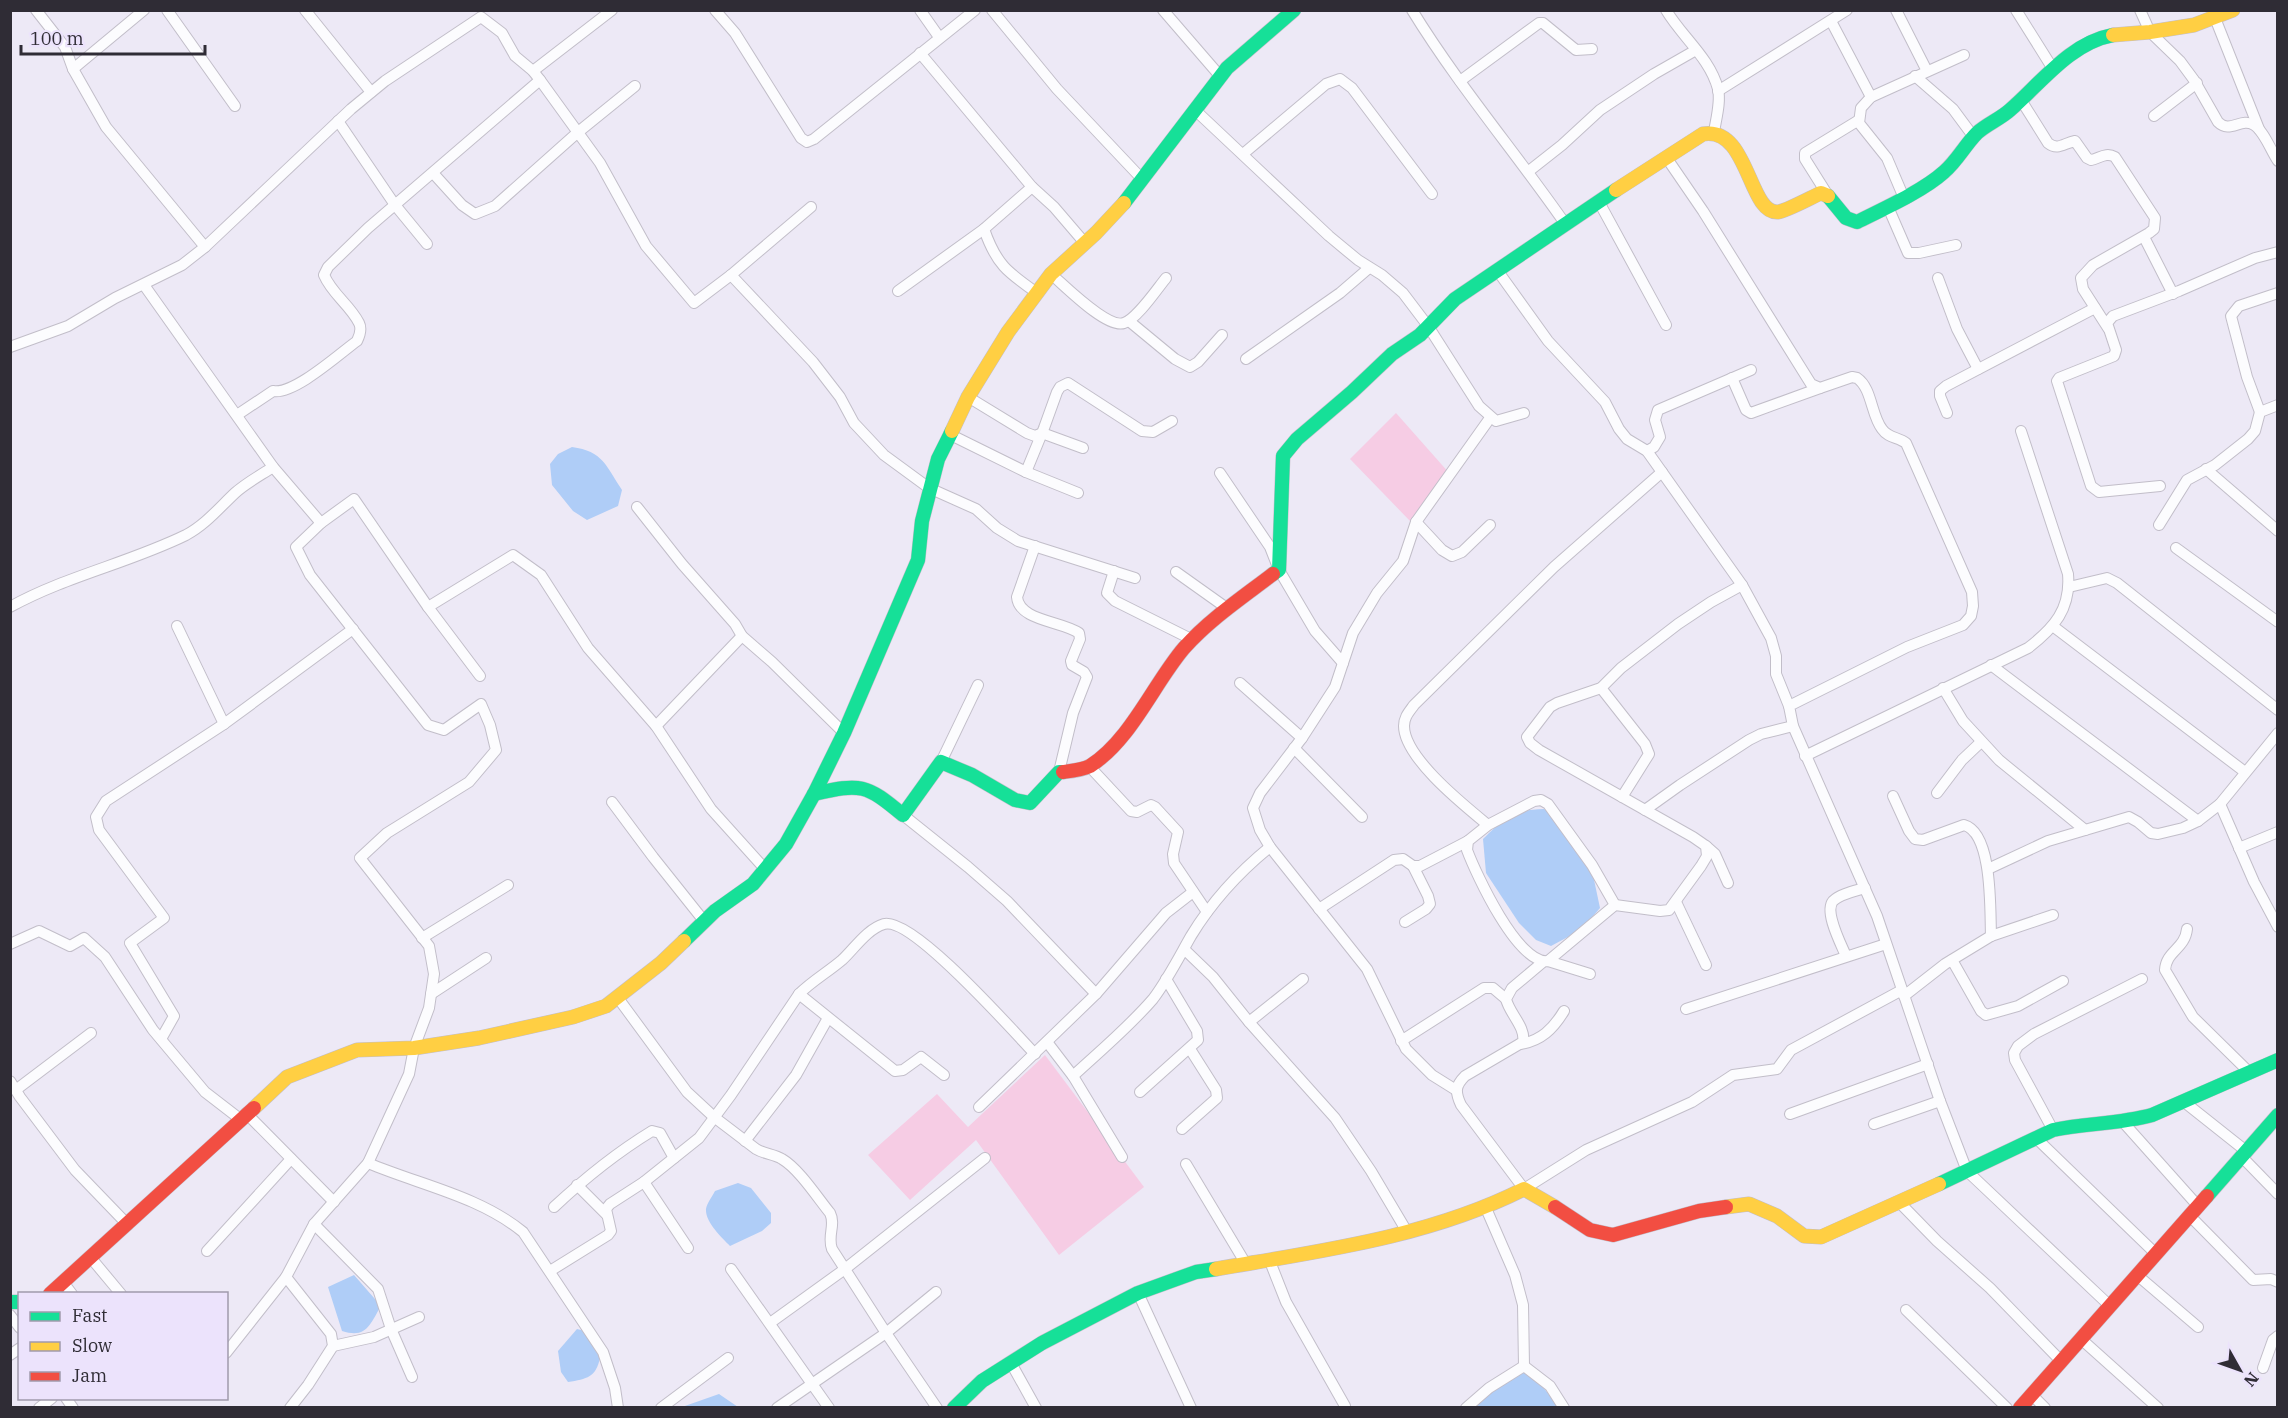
<svg xmlns="http://www.w3.org/2000/svg" width="2288" height="1418" font-family="'IBM Plex Serif',serif">
	<rect width="100%" height="100%" fill="#ede9f6"/>
	<g fill="#f6cce4">
		<polygon points="1396,413 1450,474 1412,523 1350,459"/>
		<polygon points="1045,1055 1144,1187 1059,1255 976,1140 910,1200 868,1155 937,1094 968,1127"/>
	</g>
	<g fill="#afcdf7">
		<path d="M572 447C603 451 606 466 622 490L618 506 587 520 573 511 552 485 550 464 558 454Z"/>
		<path d="M1544 809 1554 815 1593 875 1600 908 1581 930 1551 946 1536 940 1519 923 1486 873 1483 839C1505 817 1513 810 1544 809Z"/>
		<path d="M738 1183 751 1188 771 1213V1223L762 1231 730 1246C722 1238 705 1222 706 1209 707 1203 712 1197 715 1191Z"/>
		<path d="M354 1275 381 1306C370 1324 367 1339 342 1331L328 1287Z"/>
		<path d="M577 1329 585 1331 600 1358C596 1377 587 1379 568 1382L561 1372 558 1351Z"/>
		<polygon points="1530,1371 1559,1407 1475,1408 1508,1377"/>
		<polygon points="719,1394 738,1407 681,1407 682,1407"/>
	</g>
	<g fill="none" stroke-linecap="round" stroke-linejoin="round">
		<defs>
			<g id="street">
				<polyline points="36,10 65,47 73,69 106,127 205,247"/>
				<polyline points="167,10 235,106"/>
				<polyline points="305,10 371,92"/>
				<polyline points="715,10 735,33 801,138 807,142 814,139 975,10"/>
				<polyline points="920,10 939,37"/>
				<polyline points="992,10 1057,89 1142,179"/>
				<polyline points="1163,10 1220,76"/>
				<path d="M1412 10C1458 85 1516 153 1566 225"/>
				<path d="M1666 10C1682 37 1710 58 1718 89 1721 102 1716 119 1714 132"/>
				<polyline points="1896,10 1927,71"/>
				<polyline points="2016,10 2053,69"/>
				<path d="M2140 10 2150 32 2180 61 2194 80 2218 122C2230 134 2241 117 2254 125 2264 131 2271 151 2278 161"/>
				<polyline points="2215,18 2259,129"/>
				<polyline points="1831,21 1871,97"/>
				<polyline points="920,53 1032,187 1054,207 1084,242"/>
				<polyline points="73,69 144,10"/>
				<polyline points="533,71 612,10"/>
				<polyline points="1915,76 1953,109 1973,136"/>
				<polyline points="1460,81 1539,23 1543,23 1576,50 1592,49"/>
				<polyline points="1718,91 1847,10"/>
				<path d="M2021 100 2048 143C2058 151 2064 143 2075 141L2087 158 2091 160C2100 158 2106 152 2115 157L2155 218 2154 229 2149 233 2093 265 2081 278 2083 289 2108 328"/>
				<polyline points="1194,109 1329,236 1358,260 1382,275 1403,293 1428,326 1479,406 1496,421 1524,413"/>
				<polyline points="2154,116 2197,83"/>
				<polyline points="338,121 395,205 427,244"/>
				<polyline points="1243,154 1326,84 1340,79 1352,88 1432,194"/>
				<path d="M1666 157 1703 211 1811 384 1820 388 1852 377 1857 378C1872 388 1871 415 1882 429 1888 438 1898 437 1906 443L1972 592 1973 606 1971 616 1963 625 1907 647 1789 706 1793 726 1877 916 1940 1101 1967 1171 2110 1306"/>
				<polyline points="1529,171 1562,145 1600,110 1654,74 1696,50"/>
				<polyline points="433,173 462,205 475,214 495,206 577,133 635,86"/>
				<polyline points="1827,194 1805,159 1805,153 1859,120"/>
				<polyline points="1904,198 1887,158 1859,123 1861,108 1871,97 1964,55"/>
				<polyline points="1599,202 1666,325"/>
				<polyline points="1888,207 1908,253 1919,253 1956,245"/>
				<path d="M984 229C996 264 1007 272 1037 293"/>
				<polyline points="2144,237 2173,294"/>
				<polyline points="1497,270 1548,341 1605,402 1619,429 1627,439 1647,451 1742,585 1771,638 1776,656 1776,674 1789,706"/>
				<path d="M1051 274C1065 286 1107 329 1124 323 1137 319 1157 289 1166 278"/>
				<polyline points="731,275 813,362 840,397 854,423 884,455 929,488 976,509 997,528 1018,541 1135,578"/>
				<polyline points="1938,278 1957,329 1978,369"/>
				<polyline points="144,285 273,467 321,523 296,547 310,575 428,725 444,730 481,704 490,725 496,750 469,782 387,833 360,858 429,946 434,974 429,1008 414,1048 409,1074 368,1163 314,1224 286,1277 226,1353"/>
				<polyline points="898,291 984,229 1032,187"/>
				<polyline points="1129,321 1175,359 1190,367 1198,362 1222,335"/>
				<polyline points="10,347 68,326 115,298 182,265 205,247 351,109 385,81 481,17 502,33 515,56 533,71 540,80 600,163 646,246 694,303 731,275 811,207"/>
				<polyline points="1246,359 1340,293 1369,268"/>
				<polyline points="1732,378 1746,410 1751,413 1820,388"/>
				<polyline points="968,397 1027,433 1035,436 1042,433 1044,428 1057,392 1060,387 1068,383 1142,431 1153,432 1172,421"/>
				<polyline points="2260,412 2247,377 2231,316 2239,306 2278,293"/>
				<polyline points="1947,413 1940,396 1940,391 1946,386 2095,308"/>
				<path d="M237 415 273 391C294 395 339 354 357 341 360 335 362 329 359 323 350 305 332 294 324 275L328 267 368 228 540 80"/>
				<polyline points="949,434 1026,472 1078,493"/>
				<polyline points="1647,451 1654,447 1660,437 1655,420 1658,410 1751,370"/>
				<polyline points="2206,469 2278,531"/>
				<polyline points="1026,472 1042,433 1083,448"/>
				<polyline points="1220,473 1270,547 1279,570 1315,631 1343,663"/>
				<polyline points="2160,486 2099,492 2091,486 2057,381 2059,378 2114,356 2116,350 2107,323 2113,316 2179,291 2255,258 2278,252"/>
				<polyline points="637,507 682,564 735,624 742,636 772,662 844,733"/>
				<polyline points="1416,522 1442,550 1452,556 1462,552 1490,525"/>
				<polyline points="321,523 354,499 428,607 480,676"/>
				<polyline points="2159,525 2187,480 2215,465 2248,439 2255,431 2260,412 2278,405"/>
				<path d="M1035 546 1017 597C1019 621 1062 621 1079 633L1080 639 1071 661 1072 665 1084 672 1087 677 1073 713 1059 772"/>
				<polyline points="2176,548 2278,622"/>
				<polyline points="1114,571 1107,593 1115,601 1193,640"/>
				<polyline points="1176,572 1228,609"/>
				<polyline points="2069,587 2107,578 2117,583 2278,710"/>
				<path d="M10 607C66 576 129 563 186 535 205 525 219 508 235 493 246 483 261 475 273 467"/>
				<polyline points="428,607 513,555 541,575 588,648 656,726 711,809 765,869"/>
				<polyline points="177,626 224,724"/>
				<polyline points="2054,627 2245,772"/>
				<polyline points="1991,665 2198,821"/>
				<polyline points="1240,683 1302,738"/>
				<polyline points="1601,688 1645,744 1649,754 1622,797"/>
				<polyline points="1943,688 1963,721 1999,760 2085,830"/>
				<polyline points="656,726 742,636"/>
				<polyline points="1294,748 1362,817"/>
				<path d="M1805 756 2028 648C2054 628 2071 609 2068 574L2021 431"/>
				<polyline points="941,762 978,685"/>
				<polyline points="1089,766 1131,811 1137,812 1151,805 1155,807 1178,832 1173,854 1174,863 1207,912"/>
				<polyline points="1937,793 1962,760 1981,742"/>
				<path d="M1893 796 1909 831 1915 839 1923 840 1964 825C1993 833 1990 911 1991 936"/>
				<polyline points="612,802 653,857 704,921"/>
				<polyline points="2220,804 2254,882 2278,927"/>
				<polyline points="1645,810 1680,785 1749,740 1761,734 1793,726"/>
				<polyline points="903,815 968,867 1007,901 1096,994"/>
				<path d="M1488 825 1468 841 1467 850C1476 874 1518 965 1548 961L1615 905 1592 865 1548 804 1541 800 1534 801 1488 825C1465 806 1404 758 1404 726 1404 717 1409 712 1414 705L1554 567 1662 472"/>
				<polyline points="1706,846 1715,854 1728,883"/>
				<polyline points="2239,848 2278,832"/>
				<polyline points="1988,869 2048,841 2129,817 2138,822 2151,833 2158,834 2183,828 2198,821 2220,804 2278,733"/>
				<polyline points="1676,902 1706,965"/>
				<polyline points="1615,905 1660,911 1669,910 1701,866 1707,856 1706,846 1693,837 1539,750 1530,743 1527,737 1550,707 1557,703 1601,688 1621,668 1678,624 1711,602 1742,585"/>
				<polyline points="1319,909 1394,860 1403,859 1413,866 1420,866 1468,841"/>
				<polyline points="1405,922 1426,909 1430,904 1428,896 1413,866"/>
				<path d="M2187 929C2185 949 2166 951 2165 970L2193 1017 2249 1072"/>
				<polyline points="422,938 508,885"/>
				<polyline points="10,944 39,931 70,946 84,938 105,957 153,1030 205,1092 240,1119"/>
				<polyline points="1185,950 1213,977 1249,1022 1335,1118 1371,1171 1406,1230"/>
				<path d="M1846 956C1841 944 1824 912 1833 901 1840 894 1855 891 1865 888"/>
				<polyline points="1952,960 1981,1011 1986,1015 2018,1006 2063,981"/>
				<polyline points="1548,961 1590,974"/>
				<path d="M1543 962 1512 988 1506 999C1509 1013 1526 1027 1523 1042L1465 1076C1455 1086 1455 1092 1461 1105L1524 1189 1586 1150 1692 1102 1733 1075 1777 1069 1791 1050 1902 990"/>
				<polyline points="431,994 486,958"/>
				<polyline points="799,994 895,1071 903,1070 921,1057 944,1075"/>
				<polyline points="1904,996 1945,964 1991,936 2053,915"/>
				<path d="M618 998 687 1092 714 1117 756 1149C764 1154 774 1154 782 1159 799 1169 817 1197 830 1213 836 1225 827 1236 832 1249L886 1333 937 1408"/>
				<polyline points="1686,1009 1886,944"/>
				<polyline points="1249,1022 1303,979"/>
				<polyline points="161,1039 174,1016 130,943 164,918 99,830 96,817 106,801 224,724 353,629"/>
				<polyline points="1401,1041 1484,988 1493,988 1506,999"/>
				<polyline points="1047,1042 1073,1076"/>
				<path d="M1520 1044C1541 1041 1553 1029 1564 1011"/>
				<polyline points="10,1081 20,1097 75,1170 128,1225"/>
				<polyline points="17,1089 91,1033"/>
				<polyline points="1456,1090 1432,1075 1406,1049 1367,969 1270,847 1260,830 1253,808 1260,793 1302,738 1335,687 1353,633 1377,593 1403,561 1416,522 1490,418"/>
				<polyline points="1140,1092 1198,1040 1197,1031 1166,979"/>
				<polyline points="2183,1101 2246,1151"/>
				<polyline points="979,1107 1096,994 1166,913 1193,892"/>
				<polyline points="246,1113 334,1202"/>
				<polyline points="1790,1114 1928,1064"/>
				<polyline points="2123,1122 2198,1206"/>
				<polyline points="1874,1124 1940,1101"/>
				<polyline points="1182,1129 1217,1098 1216,1090 1190,1049"/>
				<polyline points="2053,1130 2015,1060 2014,1053 2018,1046 2034,1034 2142,979"/>
				<polyline points="2036,1138 2156,1254"/>
				<polyline points="745,1141 796,1075 828,1018"/>
				<polyline points="2241,1156 2278,1194"/>
				<path d="M1122 1157 1073 1076C1100 1051 1129 1027 1153 999 1168 979 1179 957 1191 936 1213 900 1238 873 1270 847"/>
				<path d="M368 1163C420 1185 479 1196 523 1232L603 1352 615 1388 618 1408"/>
				<polyline points="1186,1164 1246,1264"/>
				<polyline points="644,1182 688,1248"/>
				<polyline points="577,1185 606,1214"/>
				<polyline points="1899,1202 1937,1241 1990,1288 2061,1361"/>
				<polyline points="1485,1206 1515,1275 1523,1305 1524,1366"/>
				<path d="M554 1207C585 1178 616 1153 652 1131L660 1133 674 1158"/>
				<polyline points="2189,1215 2253,1280 2271,1279 2278,1282"/>
				<polyline points="314,1224 378,1289 391,1329 412,1377"/>
				<polyline points="207,1251 291,1159"/>
				<polyline points="91,1258 121,1294"/>
				<polyline points="1269,1259 1286,1302 1345,1406"/>
				<polyline points="731,1269 829,1408"/>
				<path d="M550 1271 608 1235 611 1231 606 1209 610 1204 644 1182 699 1138 731 1095 799 994C812 981 828 972 842 960 854 949 867 929 884 924 912 916 1013 1031 1035 1054"/>
				<polyline points="2137,1275 2198,1327"/>
				<polyline points="286,1277 331,1334 333,1346 308,1385 290,1408"/>
				<polyline points="63,1282 72,1294"/>
				<polyline points="1138,1293 1191,1408"/>
				<polyline points="1906,1310 2007,1408"/>
				<polyline points="10,1315 20,1328"/>
				<polyline points="770,1323 845,1269 985,1158"/>
				<polyline points="2081,1339 2158,1408"/>
				<polyline points="333,1346 374,1337 419,1317"/>
				<polyline points="10,1355 20,1348"/>
				<polyline points="1011,1363 1036,1408"/>
				<polyline points="2263,1368 2273,1340 2278,1336"/>
				<polyline points="2032,1395 2045,1408"/>
				<polyline points="66,1398 73,1408"/>
				<polyline points="39,1408 52,1398"/>
				<polyline points="661,1408 728,1358"/>
				<polyline points="777,1408 886,1333 936,1292"/>
				<polyline points="1466,1408 1489,1388 1524,1366 1550,1386 1564,1408"/>
			</g>
			<g id="fast">
				<path d="M1828 196 1846 218 1857 222C1883 209 1923 191 1944 172 1957 161 1965 145 1977 133 1987 124 2000 119 2010 110 2041 83 2070 43 2113 35"/>
				<polyline points="1124,203 1227,68 1294,10"/>
				<polyline points="1273,574 1279,570 1283,456 1297,439 1352,392 1392,354 1420,335 1455,299 1616,190"/>
				<path d="M814 794C861 783 866 784 903 815L941 762 972 775 1015 800 1030 803 1059 772H1063"/>
				<polyline points="684,941 715,911 753,884 786,844 814,794 844,733 918,560 922,521 938,459 952,431"/>
				<path d="M1939 1184 2053 1130C2086 1123 2120 1124 2152 1115L2278 1060"/>
				<polyline points="2207,1196 2278,1115"/>
				<polyline points="10,1302 20,1302"/>
				<polyline points="954,1408 982,1381 1042,1343 1138,1293 1196,1272 1216,1269"/>
			</g>
			<g id="slow">
				<polyline points="2113,35 2150,32 2194,25 2233,10"/>
				<path d="M1616 190 1703 134C1749 126 1748 214 1778 212 1786 211 1812 197 1821 193L1828 196"/>
				<polyline points="952,431 968,397 1008,332 1051,274 1096,233 1124,203"/>
				<polyline points="254,1108 287,1077 357,1050 414,1048 479,1038 573,1017 606,1006 661,963 684,941"/>
				<polyline points="1726,1207 1749,1204 1777,1216 1804,1236 1821,1237 1939,1184"/>
				<path d="M1216 1269C1320 1251 1429 1237 1524 1189L1555 1207"/>
			</g>
			<g id="jam">
				<path d="M1063 772C1072 771 1082 770 1090 766 1131 740 1154 683 1184 648 1210 619 1243 597 1273 574"/>
				<polyline points="1555,1207 1590,1230 1613,1235 1699,1211 1726,1207"/>
				<polyline points="50,1294 254,1108"/>
				<polyline points="2020,1408 2207,1196"/>
			</g>
		</defs>
		<use href="#street" stroke="#c2bec9" stroke-width="12"/>
		<use href="#fast" stroke="#c2bec9" stroke-width="15"/>
		<use href="#slow" stroke="#c2bec9" stroke-width="15"/>
		<use href="#jam" stroke="#c2bec9" stroke-width="15"/>
		<use href="#street" stroke="#fcfcfe" stroke-width="10"/>
		<use href="#fast" stroke="#16e098" stroke-width="14"/>
		<use href="#slow" stroke="#ffcf43" stroke-width="14"/>
		<use href="#jam" stroke="#f24e42" stroke-width="14"/>
	</g>
	<rect width="2288" height="1418" fill="none" stroke="#2f2c35" stroke-width="24"/>
	<rect x="18" y="1292" width="210" height="108" fill="#ece3fc" stroke="#a09aac" stroke-width="1.5"/>
	<rect x="30" y="1312" width="30" height="9" fill="#16e098" stroke="#a09aac" stroke-width="1.5"/>
	<text x="72" y="1322" font-size="18" fill="#2f2c35">Fast</text>
	<rect x="30" y="1342" width="30" height="9" fill="#ffcf43" stroke="#a09aac" stroke-width="1.5"/>
	<text x="72" y="1352" font-size="18" fill="#2f2c35">Slow</text>
	<rect x="30" y="1372" width="30" height="9" fill="#f24e42" stroke="#a09aac" stroke-width="1.5"/>
	<text x="72" y="1382" font-size="18" fill="#2f2c35">Jam</text>
	<g transform="translate(2240 1370) rotate(130)" stroke="#ece3fc" stroke-width="4.5" paint-order="stroke">
	<path d="M0-4.5L10 22L0 15L-10 22Z" fill="#2f2c35"/>
	<text y="-9" font-size="16" font-weight="bold" text-anchor="middle" fill="#2f2c35">N</text>
	</g>
	<path d="M21 45v9h184v-9" fill="none" stroke="#2f2c35" stroke-width="3"/>
	<text x="30" y="45" font-size="18" fill="#2f2c35" stroke="#ece3fc" stroke-width="4.5" paint-order="stroke">100 m</text>
</svg>
